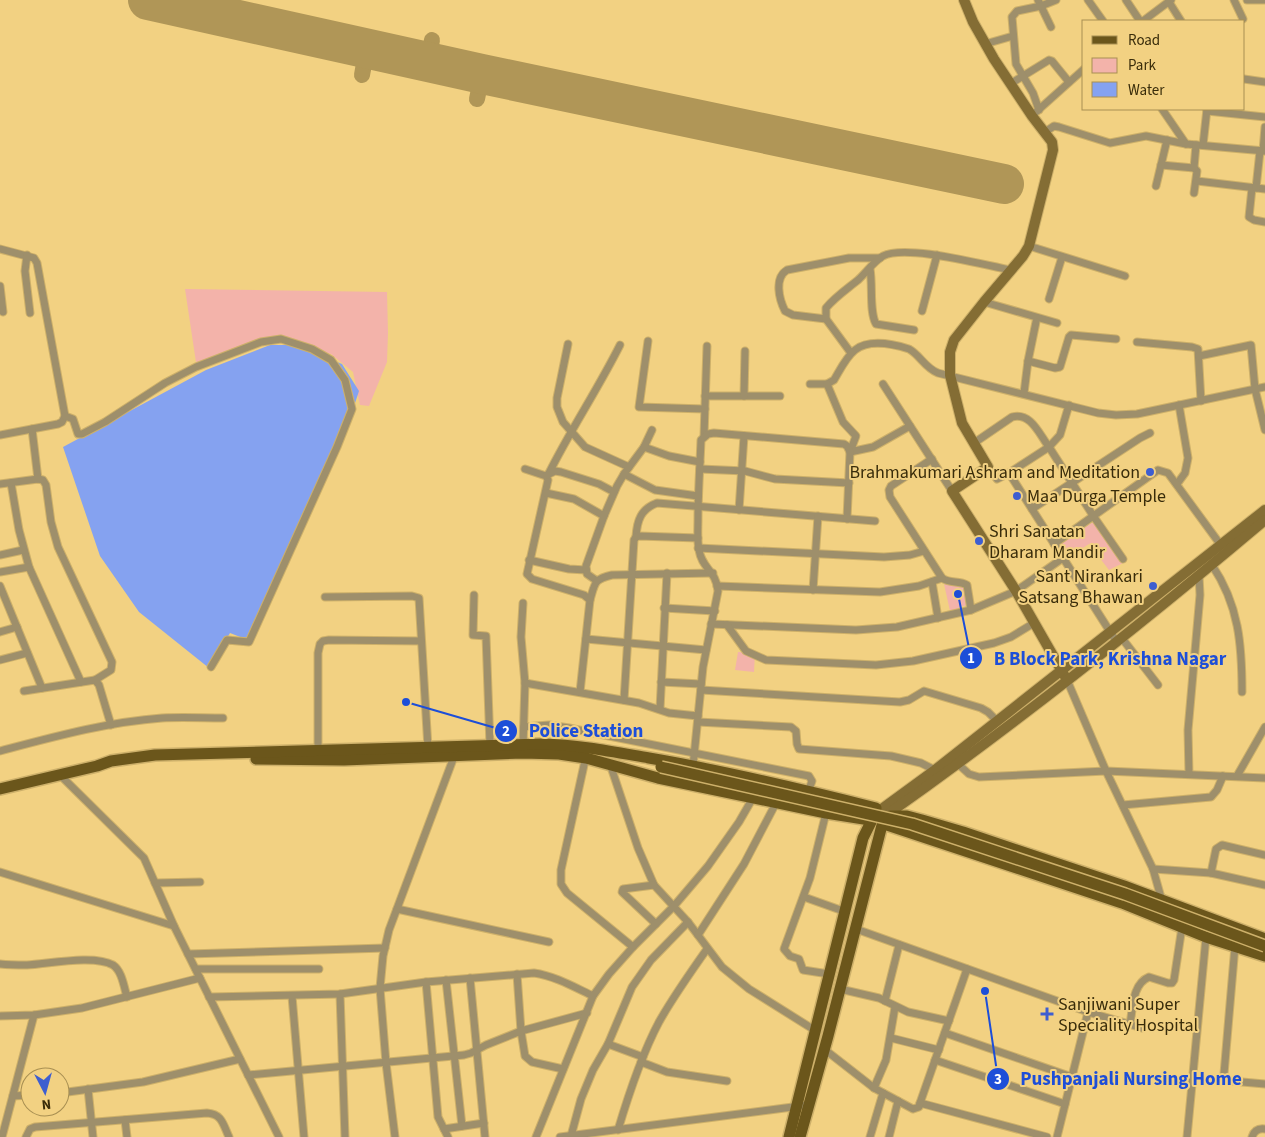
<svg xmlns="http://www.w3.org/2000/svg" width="1265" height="1137" font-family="'Source Sans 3',sans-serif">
	<rect width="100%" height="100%" fill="#f2d182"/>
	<g fill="#f3b3aa">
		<polygon points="185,289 387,292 388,333 387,362 369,406 360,405 353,372 331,354 274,341 197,369"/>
		<polygon points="1093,522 1123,563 1109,570 1089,544 1069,557 1060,545"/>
		<polygon points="967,583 972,603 950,611 944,584"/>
		<polygon points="738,652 755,653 754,672 735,670"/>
	</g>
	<polygon fill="#85a2f0" points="270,345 296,345 342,364 359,391 342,443 248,640 230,633 209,668 139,612 100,556 63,447 206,370"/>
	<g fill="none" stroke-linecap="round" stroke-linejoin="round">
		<g stroke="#b09657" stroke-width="16">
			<polyline points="428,61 432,40"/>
			<polyline points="362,75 367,47"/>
			<polyline points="477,99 482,74"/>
		</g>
		<polyline stroke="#b09657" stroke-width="40" points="148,0 482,74 1004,184"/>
		<defs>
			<g id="street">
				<polyline points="1038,0 1051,27"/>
				<polyline points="1088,0 1103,21"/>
				<polyline points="1126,0 1140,21"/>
				<polyline points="1234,0 1243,19"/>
				<polyline points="1247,0 1265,0"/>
				<polyline points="1169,2 1181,21"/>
				<polyline points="1143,21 1171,0"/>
				<polyline points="985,44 1013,36"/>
				<polyline points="1244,79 1265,82"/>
				<polyline points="1010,84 1049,60 1052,61 1069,82"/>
				<polyline points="1162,109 1186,144"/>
				<polyline points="1039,110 1033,93 1016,64 1012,17 1017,11 1041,6 1056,0"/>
				<polyline points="1207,111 1265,117"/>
				<polyline points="1036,112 1084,69"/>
				<polyline points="1045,132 1054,126 1059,127 1110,143 1146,136 1186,144 1265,151"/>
				<polyline points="1203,145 1207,109"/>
				<polyline points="1263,151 1265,127"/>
				<polyline points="1161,165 1194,168 1197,171 1194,193"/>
				<polyline points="1194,168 1196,145"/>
				<polyline points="1197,181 1265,189"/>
				<polyline points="1156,186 1167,140"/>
				<polyline points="1252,188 1249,217 1254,220 1265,222"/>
				<polyline points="1256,188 1260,151"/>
				<polyline points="1029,246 1125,276"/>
				<polyline points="0,249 34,258 37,263 65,416 62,422 58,424 0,435"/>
				<polyline points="27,255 25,271 30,313"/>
				<path d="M870 269C873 285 869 312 876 324L914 330"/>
				<polyline points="0,286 3,312"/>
				<polyline points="1049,299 1062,257"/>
				<polyline points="984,302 1057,323"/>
				<polyline points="922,311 937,255"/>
				<path d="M826 319 793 315 785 311C779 299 774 278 787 270L849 258H880"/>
				<polyline points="648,341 639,407 705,409"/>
				<polyline points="1137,342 1192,347 1198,349 1201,401"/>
				<polyline points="568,344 557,398 557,407 563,422 585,447 629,467"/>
				<path d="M851 353 826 319V308C835 297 847 289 858 280 866 273 873 262 883 256 906 244 983 265 1011 270"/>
				<polyline points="1199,356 1251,345 1255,389 1265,430"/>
				<polyline points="1028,361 1055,368 1060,367 1069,337 1071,335 1116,339"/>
				<path d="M810 384H827L834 380C840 370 846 357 855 350 869 339 893 344 909 349 920 355 925 368 938 373L1098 413 1116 415 1137 414 1265 387"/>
				<polyline points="827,384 843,422 856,436 850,452 873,447 910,426"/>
				<polyline points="883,384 952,491"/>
				<polyline points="1024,393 1028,361 1036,322"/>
				<polyline points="705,396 780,396"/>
				<polyline points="744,396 745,351"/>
				<polyline points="65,416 73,419 78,434 82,434 105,422 165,383 196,367 261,342 281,339 312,349 331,360 345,380 352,409 337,447 249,642 227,640 211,667"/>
				<polyline points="32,429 38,479"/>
				<polyline points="704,436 707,346"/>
				<path d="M974 443 1012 417C1031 412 1039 434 1049 447L1060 435 1069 405"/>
				<polyline points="644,447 669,456 700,462"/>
				<path d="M932 459 891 486 889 490 890 497 942 578C950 584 959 580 967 585L971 610"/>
				<polyline points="988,467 997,479 1009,473 1116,641"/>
				<polyline points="525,469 546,476 548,480 527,574 532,579 584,595 590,600 580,692"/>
				<polyline points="700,469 745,471 775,479 849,483"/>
				<path d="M549 473C571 429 598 389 620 345"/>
				<polyline points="1009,473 1049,447 1094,517 1123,559"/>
				<polyline points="624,474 655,490 698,496"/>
				<polyline points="547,475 555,471 561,472 599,484 614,492"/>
				<polyline points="11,483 19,530 29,567 81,682"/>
				<polyline points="0,484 38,479 43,480 46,485 51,522 58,547 112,662 111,670 95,680"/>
				<polyline points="1177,484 1185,473 1188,458 1179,405"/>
				<polyline points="546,493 574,499 604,516"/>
				<polyline points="1032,509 1140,438 1150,433"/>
				<polyline points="739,510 744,436"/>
				<path d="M636 537C637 520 641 509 657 503L875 521"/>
				<polyline points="1054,544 1158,470 1168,473 1220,544"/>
				<polyline points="698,548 884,557 910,555 924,551"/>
				<polyline points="0,555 23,550"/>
				<polyline points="529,560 569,569 586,570"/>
				<path d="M1212 565C1239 605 1242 645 1242 692"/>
				<polyline points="0,572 29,567"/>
				<polyline points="597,581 587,574 586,566 604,516 617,486 624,474 644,447 652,430"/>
				<polyline points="932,582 938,618"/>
				<polyline points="0,586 42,688"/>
				<polyline points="717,586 880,592 919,586 942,578"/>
				<polyline points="813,590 818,516"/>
				<polyline points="474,595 473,635 486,636 490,745"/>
				<polyline points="325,597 412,596 419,598 428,748"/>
				<path d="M590 600C595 583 594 579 612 575L713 573"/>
				<polyline points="523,603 521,637 525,683 523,747"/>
				<polyline points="664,608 715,611"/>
				<polyline points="711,624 856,630 897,627 971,610 1016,591 1063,558"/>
				<polyline points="727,625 746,651 766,660 876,665 913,661 994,643 1011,637 1034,623"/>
				<polyline points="0,632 17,627"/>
				<polyline points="1121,637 1158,685"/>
				<polyline points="586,639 706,650"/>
				<polyline points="0,660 27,653"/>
				<polyline points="1067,680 1106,771 1153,869 1162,901"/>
				<polyline points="661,682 701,684"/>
				<polyline points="525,683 639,703 669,713 698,716"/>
				<polyline points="701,690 900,702 909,700 924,691 981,708 988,712 997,721"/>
				<polyline points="24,691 95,680 99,685 111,725"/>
				<polyline points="624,700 634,540 636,537 639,536 698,538"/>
				<polyline points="660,709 667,573"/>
				<polyline points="698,722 791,727 796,731 797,744 799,749 891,756 921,763 937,771"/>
				<polyline points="524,727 549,725 569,728 809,776 812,781 808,792"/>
				<path d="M0 751C53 737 107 722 162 718 182 717 203 718 223 718"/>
				<polyline points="318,751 318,653 320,644 323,641 329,640 421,641"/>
				<polyline points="586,756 561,870 561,884 567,893 633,947"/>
				<polyline points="610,764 638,848 654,885 688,922 722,967 749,989 816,1031"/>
				<polyline points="958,764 969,774 979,777 1106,771 1265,778"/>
				<path d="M693 766 703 667 718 591C716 570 702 569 699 550 697 540 698 529 698 519 698 493 700 466 701 440L708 434 714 433 844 444 847 446 850 452 847 519"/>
				<polyline points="1189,774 1188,730 1200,595 1199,576"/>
				<polyline points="60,775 144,858 174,926 279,1137"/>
				<polyline points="1237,776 1265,727"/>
				<polyline points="1123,805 1211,797 1217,790 1223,776"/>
				<polyline points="826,813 810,878 784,949 790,956 799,959 803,970 829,974"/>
				<polyline points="1153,869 1211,873 1265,885"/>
				<polyline points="0,872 174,926"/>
				<polyline points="1211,873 1216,849 1222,845 1265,855"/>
				<polyline points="155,883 200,882"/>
				<polyline points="654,885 623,889 622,892 656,924"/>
				<polyline points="804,897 846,912"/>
				<polyline points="397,909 549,942"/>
				<polyline points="856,929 1088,1012 1057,1137"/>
				<polyline points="698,935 744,864 776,803"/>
				<polyline points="1235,946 1224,1074 1227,1080 1231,1081 1265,1084"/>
				<polyline points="188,954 385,948"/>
				<path d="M0 964C9 965 18 965 27 965 48 964 94 954 113 965 122 971 124 987 127 997"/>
				<polyline points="196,969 319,969"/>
				<polyline points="967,969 920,1103 1047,1137"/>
				<polyline points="517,974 521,1031 525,1056 532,1062 563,1069"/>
				<polyline points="470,978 485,1137"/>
				<polyline points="446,980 462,1126"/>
				<polyline points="426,982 438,1117 448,1137"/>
				<polyline points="840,989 879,998 908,1012 949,1021"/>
				<polyline points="340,994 345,1137"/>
				<polyline points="292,996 304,1137"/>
				<path d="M209 997 340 994 426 982 534 973C555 976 574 987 593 996"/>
				<polyline points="885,1001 899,945"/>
				<polyline points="1088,1012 1142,1028"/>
				<polyline points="0,1016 34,1015 82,1008 200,978"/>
				<path d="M1130 1024C1133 1008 1132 984 1149 977L1168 983H1172L1174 980 1182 927"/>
				<polyline points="945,1033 1072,1077"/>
				<polyline points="891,1038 939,1050"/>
				<polyline points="608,1044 643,1057"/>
				<polyline points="824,1049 874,1088 913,1109 919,1107 920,1103"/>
				<polyline points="935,1060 1065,1104"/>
				<polyline points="641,1062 667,1072 727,1081"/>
				<polyline points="248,1075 464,1055 471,1053 486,1045 521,1031 587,1013"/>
				<polyline points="874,1088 886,1060 895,1007"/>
				<polyline points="88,1089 93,1137"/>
				<polyline points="60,1093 143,1082 240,1059"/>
				<polyline points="13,1096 30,1095"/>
				<polyline points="125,1120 127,1137"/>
				<polyline points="444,1129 484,1123"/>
				<path d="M618 1130C629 1093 641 1056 659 1022 673 997 690 973 707 949"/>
				<polyline points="571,1136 581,1099 593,1070 608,1044 632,987 651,960 688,922"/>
				<polyline points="2,1137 34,1015"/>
				<path d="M26 1137 30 1129 35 1127 207 1113C222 1114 223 1124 229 1137"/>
				<polyline points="395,1137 386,1063 380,988 383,956 389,930 455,754"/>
				<polyline points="536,1137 593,996 609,974 633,947 674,906 708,866 739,822 754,796"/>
				<polyline points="560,1137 808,1105"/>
				<polyline points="870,1137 883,1093"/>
				<polyline points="889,1137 898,1101"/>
				<polyline points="1187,1137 1206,937"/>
				<path d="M1252 1137C1254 1131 1258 1128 1265 1129"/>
			</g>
			<g id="secondary">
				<polyline points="964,0 973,22 994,59 1032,116 1052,142 1053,150 1029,246 1023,256 984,302 954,340 950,352 950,375 962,423 988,467 952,491 1016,591 1067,680"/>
				<polyline points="883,808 935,770 1265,510"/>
				<path d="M888 814C1018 722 1143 623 1265 520"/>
			</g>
			<g id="primary">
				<polyline points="256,759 344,760 523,753 559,754 586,758 658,778 826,813 870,820"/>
				<path d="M0 789 97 766 111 761 155 755 543 744C579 745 614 752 649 758 725 771 801 789 876 808"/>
				<polyline points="890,816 907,816 922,820 963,832 1124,886 1265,939"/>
				<polyline points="884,824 1122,903 1206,937 1265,956"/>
				<polyline points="789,1137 863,838 871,822"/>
				<polyline points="800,1137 828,1036 882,825"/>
			</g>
		</defs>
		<use href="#street" stroke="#cdb06a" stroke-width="9"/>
		<use href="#secondary" stroke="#cdb06a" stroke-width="12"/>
		<use href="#primary" stroke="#cdb06a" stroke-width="14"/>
		<use href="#street" stroke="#9e8f6b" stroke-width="7"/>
		<use href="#secondary" stroke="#846d34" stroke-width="10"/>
		<use href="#primary" stroke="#6b561b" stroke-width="11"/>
		<defs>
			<polyline id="primary-bridge" points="661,767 912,824 1125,894 1265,946"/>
		</defs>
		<use href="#primary-bridge" stroke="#cdb06a" stroke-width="14" stroke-linecap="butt"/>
		<use href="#primary-bridge" stroke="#6b561b" stroke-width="11"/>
	</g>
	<g fill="#3e5ed0" stroke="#f2d182" stroke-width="2">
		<circle cx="1150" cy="472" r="5"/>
		<circle cx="1017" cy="496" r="5"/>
		<circle cx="979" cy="541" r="5"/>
		<circle cx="1153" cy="586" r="5"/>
		<path d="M1044.5 1006.5h5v5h5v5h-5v5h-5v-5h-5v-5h5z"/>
	</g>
	<g text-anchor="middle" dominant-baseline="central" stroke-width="4" stroke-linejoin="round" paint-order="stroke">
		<g font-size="18" fill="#392c0a" stroke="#f2d182" text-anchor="start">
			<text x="1140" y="472" text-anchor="end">Brahmakumari Ashram and Meditation</text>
			<text x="1027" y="496">Maa Durga Temple</text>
			<text x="989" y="531">Shri Sanatan<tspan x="989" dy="21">Dharam Mandir</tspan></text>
			<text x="1143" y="576" text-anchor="end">Sant Nirankari<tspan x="1143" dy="21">Satsang Bhawan</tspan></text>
			<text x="1058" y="1004">Sanjiwani Super<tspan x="1058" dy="21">Speciality Hospital</tspan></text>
		</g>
	</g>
	<path fill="none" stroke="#1d4ed8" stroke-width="2" d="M958 594L971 658M406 702L506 731M985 991L998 1079"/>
	<g fill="#1d4ed8" stroke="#f2d182" stroke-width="2">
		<circle cx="958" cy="594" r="5"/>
		<circle cx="406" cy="702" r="5"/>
		<circle cx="985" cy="991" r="5"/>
		<circle cx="971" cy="658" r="12"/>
		<circle cx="506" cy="731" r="12"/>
		<circle cx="998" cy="1079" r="12"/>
	</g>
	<g font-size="15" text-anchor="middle" font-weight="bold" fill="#fff">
		<text x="971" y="663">1</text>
		<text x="506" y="736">2</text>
		<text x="998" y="1084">3</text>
	</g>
	<g font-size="19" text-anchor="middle" font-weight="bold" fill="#1d4ed8" stroke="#f2d182" stroke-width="4" stroke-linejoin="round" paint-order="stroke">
		<text x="1110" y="665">B Block Park, Krishna Nagar</text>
		<text x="586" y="737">Police Station</text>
		<text x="1131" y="1085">Pushpanjali Nursing Home</text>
	</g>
	<rect x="1082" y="20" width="162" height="90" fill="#f2d182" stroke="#a88f52"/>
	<rect x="1092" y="36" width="25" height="8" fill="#6b561b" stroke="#a88f52"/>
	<text x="1128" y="45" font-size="15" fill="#392c0a">Road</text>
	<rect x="1092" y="58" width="25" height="15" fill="#f3b3aa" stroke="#a88f52"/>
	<text x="1128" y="70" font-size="15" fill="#392c0a">Park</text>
	<rect x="1092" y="82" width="25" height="15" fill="#85a2f0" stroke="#a88f52"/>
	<text x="1128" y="95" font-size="15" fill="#392c0a">Water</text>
	<g transform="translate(45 1092) rotate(174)"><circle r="24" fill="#f2d182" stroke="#a88f52"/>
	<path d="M0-4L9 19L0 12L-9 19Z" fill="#3e5ed0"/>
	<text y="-8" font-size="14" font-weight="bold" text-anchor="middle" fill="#392c0a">N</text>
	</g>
</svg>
